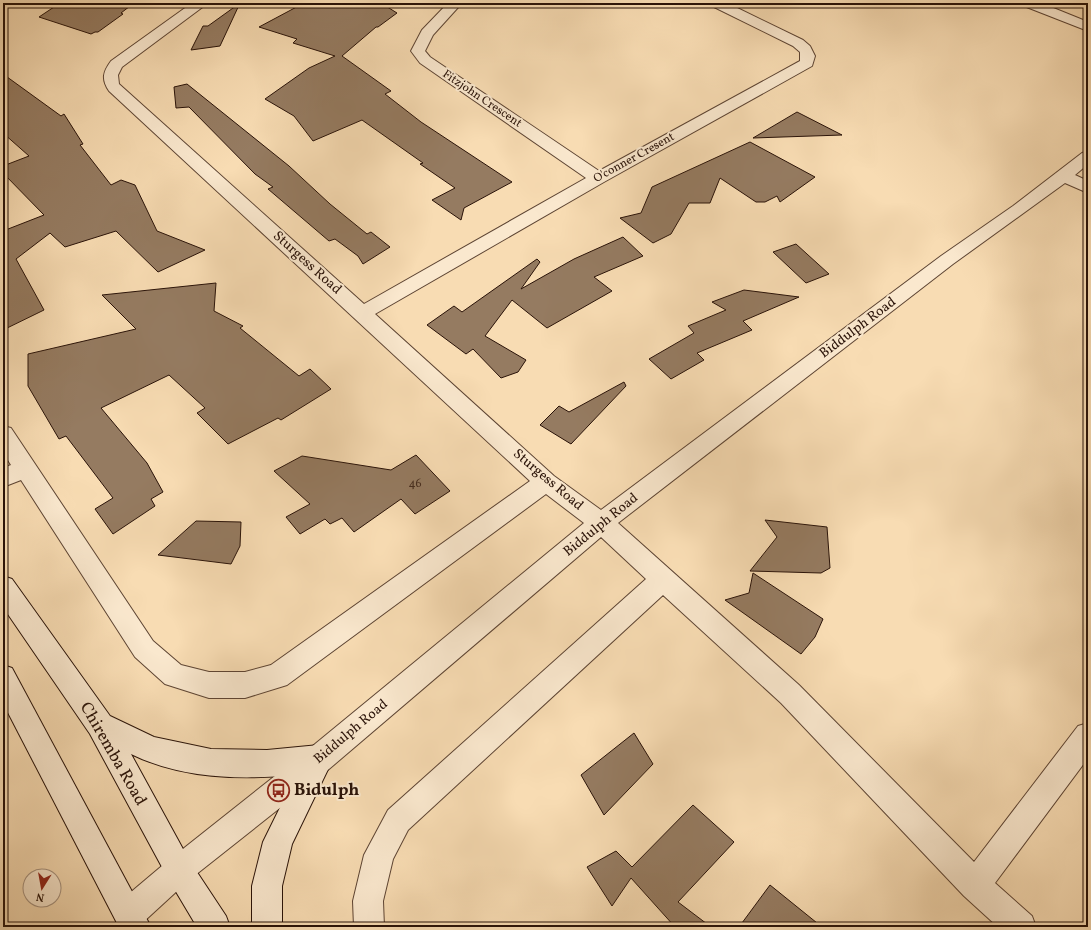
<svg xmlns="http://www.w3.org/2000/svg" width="1091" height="930" font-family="Vollkorn,serif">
	<rect width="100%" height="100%" fill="#f8dcb3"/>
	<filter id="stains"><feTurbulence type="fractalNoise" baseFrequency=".005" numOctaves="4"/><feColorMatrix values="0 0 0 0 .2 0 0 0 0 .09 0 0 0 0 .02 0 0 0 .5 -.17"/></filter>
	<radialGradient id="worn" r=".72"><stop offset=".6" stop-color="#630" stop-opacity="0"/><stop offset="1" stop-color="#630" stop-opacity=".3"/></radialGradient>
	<g fill="#957b61" stroke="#291208">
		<polygon points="60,3 134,3 121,13 123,14 98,32 95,32 91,34 39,17"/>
		<polygon points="240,3 220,46 191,50 203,26 208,26"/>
		<polygon points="304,3 381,3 397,13 378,27 376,27 342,56 391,91 385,94 421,122 512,182 464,208 461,220 432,200 455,188 420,164 423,163 362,120 313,141 294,116 265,99 309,68 335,56 293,43 297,39 259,27"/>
		<polygon points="3,74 61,116 64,114 83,144 80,145 111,185 121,180 135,185 157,231 205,250 158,272 116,231 65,247 50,233 16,259 44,310 3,330 3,231 44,215 3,173 3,166 29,156 3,133"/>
		<polygon points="187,84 289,166 330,204 367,234 371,232 390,247 363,264 358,256 335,239 329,241 268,189 273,187 255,174 189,107 176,108 174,87"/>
		<polygon points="797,112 842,135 753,138"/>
		<polygon points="750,142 815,177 780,202 777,196 765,202 756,202 720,178 710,203 689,203 671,234 653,243 620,218 641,213 652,187"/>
		<polygon points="623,237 643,256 594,277 612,291 547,328 512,300 485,336 526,360 518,372 501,378 473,349 466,354 427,325 454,306 462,312 537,259 540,262 521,289 574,259"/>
		<polygon points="796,244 829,274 806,283 773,252"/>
		<polygon points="216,283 214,311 243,326 240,328 299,376 310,369 331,389 281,420 278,418 228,444 197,413 205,408 169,375 101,408 147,463 163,492 151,499 155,506 113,534 95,509 113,498 66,436 59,439 28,386 28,354 136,329 102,295"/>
		<polygon points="744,290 799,297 743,321 752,330 697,353 704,360 671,379 649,359 694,333 688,326 726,310 712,302"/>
		<polygon points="624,382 626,386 571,444 540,425 559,406 569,412"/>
		<polygon points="416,455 450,491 415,514 401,499 354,532 342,518 330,524 325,519 300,534 286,517 310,504 274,471 302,456 391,470"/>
		<polygon points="765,520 827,527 830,568 821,573 750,571 777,537"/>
		<polygon points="196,521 241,522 240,546 231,564 158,555"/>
		<polygon points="753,573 823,619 815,637 801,654 725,600 749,593"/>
		<polygon points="634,733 653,764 604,815 581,775"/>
		<polygon points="693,805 734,842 678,902 711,927 675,927 631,878 612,906 587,867 616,851 632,867"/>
		<polygon points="770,885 822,927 739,927"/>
	</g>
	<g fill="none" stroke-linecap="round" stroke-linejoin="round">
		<defs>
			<g id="street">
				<path d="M192 3H208L122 67 118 75 119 84 364 304 586 178 420 63 411 51 422 30 448 3H462L433 35 425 51 430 57 599 171 800 61V52L793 46 712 6 710 3H727L803 40 810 46 815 56 812 66 604 182 375 314 554 476 601 510 941 256 1013 206 1082 153 1088 151V164L1075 175 1088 181V193L1065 183 953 264 618 523 799 685 974 862 1078 726 1088 723V758L995 883 1032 916 1036 927H998L964 896 781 703 663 595 408 830 393 859 383 901 384 927H354L353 901 364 855 388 810 646 579 601 537 329 769 189 880 140 925C132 928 126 928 118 925L114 914 118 903 169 860 309 749 584 523 546 494 287 685 245 698H209L165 684 135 657 21 480 3 487V468L11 465 3 452V426L11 428 153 641 181 665 209 672H245L271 665 530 481 109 91C101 79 103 72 111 61Z"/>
				<polygon points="1022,3 1041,3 1088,22 1088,31 1024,6"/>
			</g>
			<g id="secondary">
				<path d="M3 576 12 579 110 716 154 737 211 749 267 750 319 745 329 749 333 759 292 844 282 886V927H252V886L263 842 296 775C240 780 182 779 131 754L189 860 226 916 230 927H197L169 880 90 734 3 607Z"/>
				<polygon points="3,665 12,668 151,927 119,927 3,703"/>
			</g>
		</defs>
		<use href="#street" stroke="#5d4433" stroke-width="2"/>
		<use href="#secondary" stroke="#291208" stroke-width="2"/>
		<use href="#street" fill="#fae8ce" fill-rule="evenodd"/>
		<use href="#secondary" fill="#fae8ce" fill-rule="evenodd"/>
	</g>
	<defs>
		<symbol id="bus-ring" viewBox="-11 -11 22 22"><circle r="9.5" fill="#fae8ce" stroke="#8f2418" stroke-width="1.5"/><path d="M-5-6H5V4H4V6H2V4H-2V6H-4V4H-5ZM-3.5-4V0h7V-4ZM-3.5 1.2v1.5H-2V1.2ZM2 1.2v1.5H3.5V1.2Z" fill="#8f2418"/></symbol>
	</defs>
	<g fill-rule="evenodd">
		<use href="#bus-ring" x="266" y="778" width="25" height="25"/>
	</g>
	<g text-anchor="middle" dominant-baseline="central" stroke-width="4" stroke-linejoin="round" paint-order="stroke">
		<g font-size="12" fill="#291208" stroke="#fae8ce">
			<text transform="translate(482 99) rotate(34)">Fitzjohn Crescent</text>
			<text transform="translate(634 158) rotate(-29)">O'conner Cresent</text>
		</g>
		<g font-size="12" fill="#442c1e">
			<text x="415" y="484">46</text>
		</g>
		<g font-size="14" fill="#291208" stroke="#fae8ce">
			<text transform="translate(307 263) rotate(42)">Sturgess Road</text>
			<text transform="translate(858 328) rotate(-37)">Biddulph Road</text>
			<text transform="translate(548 480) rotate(40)">Sturgess Road</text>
			<text transform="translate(601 525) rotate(-39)">Biddulph Road</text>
			<text transform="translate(351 732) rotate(-40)">Biddulph Road</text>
		</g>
		<g font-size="17" fill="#291208" stroke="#fae8ce">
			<text transform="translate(113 754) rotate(60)">Chiremba Road</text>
		</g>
		<g font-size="17" font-weight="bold" fill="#291208" stroke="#fae8ce" text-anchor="start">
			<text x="294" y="790">Bidulph</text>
		</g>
	</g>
	<rect width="1091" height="930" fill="none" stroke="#f8dcb3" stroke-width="16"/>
	<rect x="4" y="4" width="1083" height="922" fill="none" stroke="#291208" stroke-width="2"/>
	<rect x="8" y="8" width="1075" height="914" fill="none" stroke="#291208"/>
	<g transform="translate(42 888) rotate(191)"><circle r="19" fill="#fae8ce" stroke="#a6927f"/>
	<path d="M0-3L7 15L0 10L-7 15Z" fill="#8f2418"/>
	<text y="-6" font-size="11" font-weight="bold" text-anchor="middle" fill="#291208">N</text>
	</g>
	<rect width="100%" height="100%" filter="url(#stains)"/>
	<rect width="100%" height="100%" fill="url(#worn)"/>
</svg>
